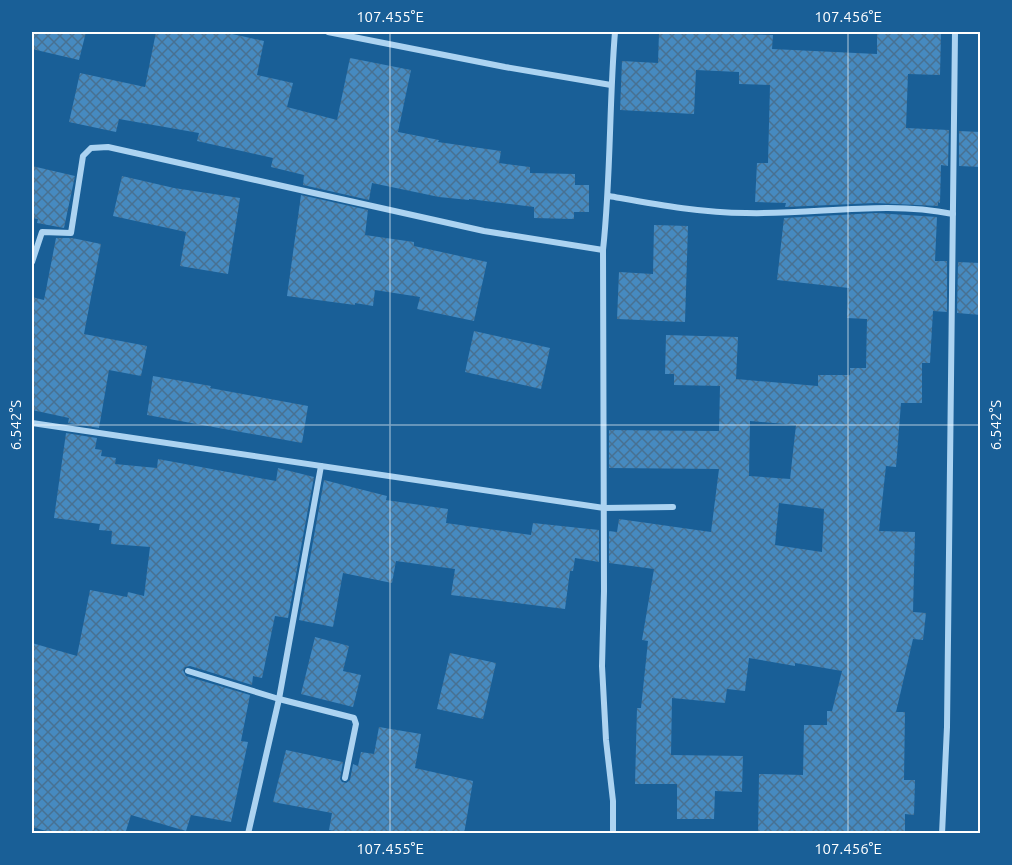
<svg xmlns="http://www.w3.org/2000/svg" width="1012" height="865" font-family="Ubuntu,sans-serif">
	<defs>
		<pattern id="building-cross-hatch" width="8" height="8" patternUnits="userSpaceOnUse" patternTransform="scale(1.5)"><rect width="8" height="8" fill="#468ac0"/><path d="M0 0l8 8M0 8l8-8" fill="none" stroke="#487192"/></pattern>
	</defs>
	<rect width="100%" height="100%" fill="#195f97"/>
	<g fill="url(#building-cross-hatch)" fill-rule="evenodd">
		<polygon points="32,32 86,32 79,60 32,49"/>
		<polygon points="156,32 223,32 264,41 257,75 293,83 287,107 337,120 350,58 411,70 398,132 439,140 438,142 501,151 499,163 530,167 530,173 575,174 575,185 589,185 589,212 574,212 574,219 534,218 534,207 469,199 469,200 439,197 372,183 369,200 303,185 304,175 271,167 273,158 197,141 199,133 119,119 116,132 69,122 80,73 145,87"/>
		<polygon points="659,32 713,32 713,33 773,35 772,49 877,54 877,32 941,32 940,75 908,74 906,128 949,130 948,166 941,165 940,203 938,202 938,206 875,203 785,207 786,203 755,202 757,163 768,163 770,85 739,84 739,72 696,70 694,114 620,110 622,61 658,63"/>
		<polygon points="959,131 981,132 981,167 959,166"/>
		<polygon points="32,166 75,176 64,228 37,223 38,219 32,218"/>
		<polygon points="122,176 174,188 240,198 228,274 180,266 186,232 113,216"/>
		<polygon points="301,195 368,210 365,235 414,242 414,246 487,262 474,321 417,309 420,297 375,290 373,306 355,303 355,305 287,296"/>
		<path d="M876 213 937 217 935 261H947V312L933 311 930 363H922V403H901L896 467 886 466 879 531 915 532 913 612 926 613 923 640 913 639 896 712H905L904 780H915L914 815 905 814V831H868V834H758L759 774 803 775 804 725H827V711H832L842 671 795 663V666L749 658 745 691 727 689 725 703 672 698 671 755 743 756 742 792 715 791 714 819H677V784H635L637 708H641L648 641 642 640 654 569 609 563V531L617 532 619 519 711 532 719 469 609 468V430L719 431 720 386 674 385V374H665L666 335 738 337 736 379 818 386V375H850V368H866L867 319 847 318 849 288 777 280 784 218ZM750 421 796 425 790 479 749 476ZM779 503 824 509 822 552 775 545Z"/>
		<polygon points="654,225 688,226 685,322 617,319 619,272 653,274"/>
		<polygon points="56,238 72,238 101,244 84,334 147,346 141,376 109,370 99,428 68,423 69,418 32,410 32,297 44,300"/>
		<polygon points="958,262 981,263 981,315 957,313"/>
		<polygon points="474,331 550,348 541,389 465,372"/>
		<polygon points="153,376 211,386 210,388 308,406 302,443 147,415"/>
		<polygon points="66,433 97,438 95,449 102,450 101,456 116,458 115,464 157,468 158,459 276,481 278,468 314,477 288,618 275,616 262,678 253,676 252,685 190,666 185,667 183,670 186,676 250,695 241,741 248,742 231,822 191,815 186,831 131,815 125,834 57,834 32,827 32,643 77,656 90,590 127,597 128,592 144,596 150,547 111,544 112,531 99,530 100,524 54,518"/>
		<polygon points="324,480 387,496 386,500 448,509 446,523 531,535 533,523 599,530 599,562 575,558 573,571 570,571 565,609 451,595 455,569 396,561 392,583 343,573 333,627 299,620"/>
		<polygon points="315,637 349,646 343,671 361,675 353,707 301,694"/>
		<polygon points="450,653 496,663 483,719 437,709"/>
		<polygon points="379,727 421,734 415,768 473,781 464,834 350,834 329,830 332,813 273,802 286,750 343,762 340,779 342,782 346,783 350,780 353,764 358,766 361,752 374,754"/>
	</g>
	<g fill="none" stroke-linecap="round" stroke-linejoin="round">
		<g stroke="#acd3f1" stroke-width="6">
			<polyline points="328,32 505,67 611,85"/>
			<path d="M609 196C654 204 700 213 746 213 816 215 884 200 953 214"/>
			<polyline points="32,262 42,232 71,233 83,156 91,148 108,147 484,231 603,250"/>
			<polyline points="32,423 604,508 673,507"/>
			<polyline points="188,671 279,699 354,718 356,724 345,778"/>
			<polyline points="248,834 279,699 321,466"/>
			<path d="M613 834V801L606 740 602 666 604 591 603 250C611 177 609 104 615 32"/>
			<polyline points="942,834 947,727 955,32"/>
		</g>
	</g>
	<path fill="none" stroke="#fff" stroke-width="1.5" stroke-opacity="0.45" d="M390 32V834M848 32V834M32 425H980"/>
	<rect width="1012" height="865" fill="none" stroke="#195f97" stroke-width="66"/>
	<rect x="33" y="33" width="946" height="799" fill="none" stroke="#fff" stroke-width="2"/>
	<g font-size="15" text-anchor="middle" fill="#fff">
		<text x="390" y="22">107.455°E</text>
		<text x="848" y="22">107.456°E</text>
		<text transform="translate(16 425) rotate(-90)" y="5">6.542°S</text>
		<text transform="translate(996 425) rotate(-90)" y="5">6.542°S</text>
		<text x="390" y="854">107.455°E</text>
		<text x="848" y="854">107.456°E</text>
	</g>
</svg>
